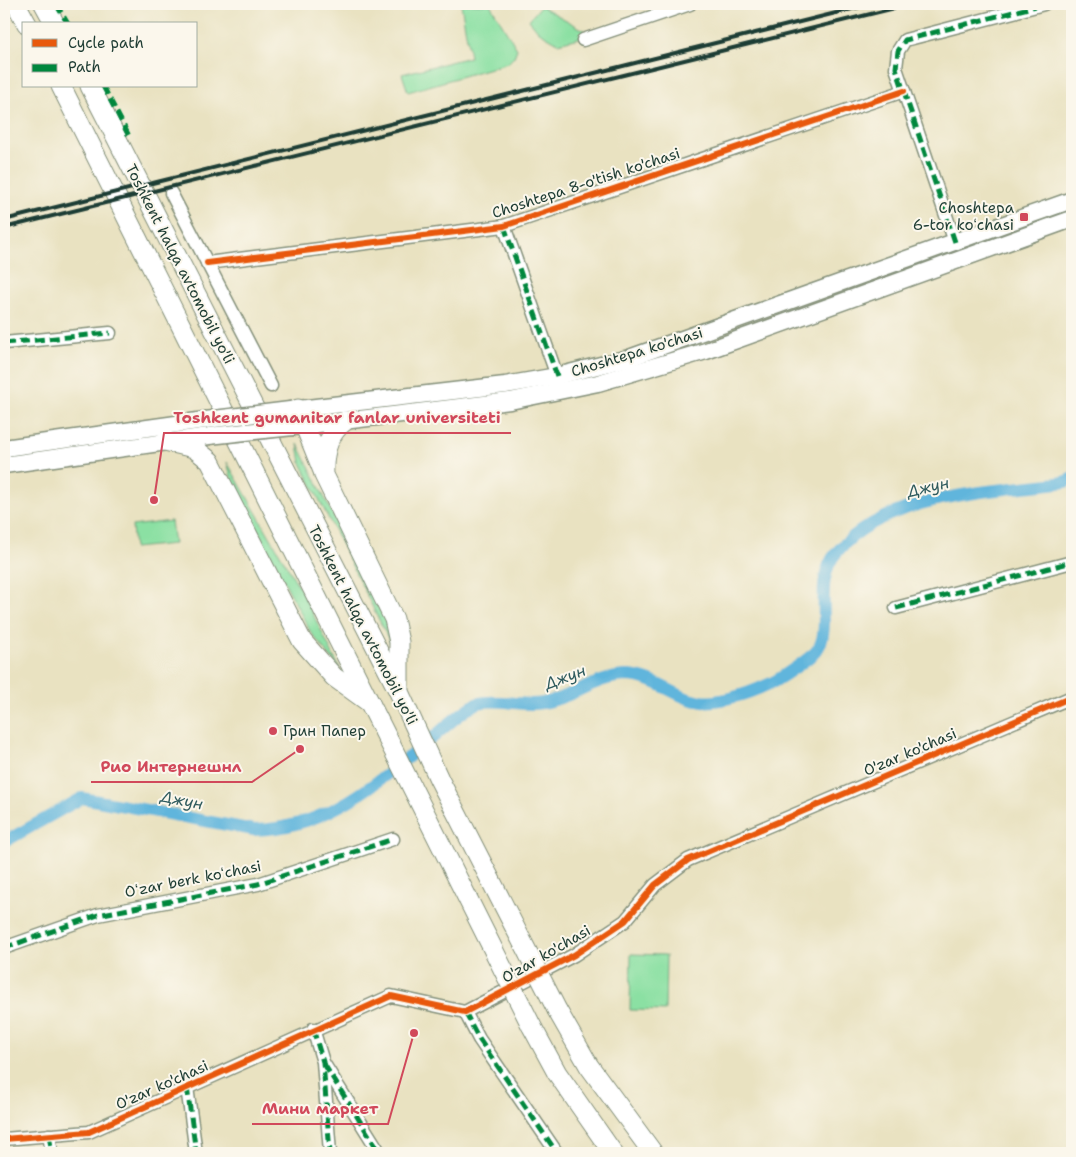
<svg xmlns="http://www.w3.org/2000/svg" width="1076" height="1157" font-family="'Shantell Sans',sans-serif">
	<rect width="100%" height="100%" fill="#fbf7ec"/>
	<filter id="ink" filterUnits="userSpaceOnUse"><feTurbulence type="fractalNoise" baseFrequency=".02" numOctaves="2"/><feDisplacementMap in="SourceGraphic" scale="10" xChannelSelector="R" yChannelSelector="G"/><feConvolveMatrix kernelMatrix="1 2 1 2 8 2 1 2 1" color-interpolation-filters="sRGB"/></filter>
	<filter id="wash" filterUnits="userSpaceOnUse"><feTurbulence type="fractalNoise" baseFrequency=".0096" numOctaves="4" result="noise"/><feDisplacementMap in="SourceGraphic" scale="20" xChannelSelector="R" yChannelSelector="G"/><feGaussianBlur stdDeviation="1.12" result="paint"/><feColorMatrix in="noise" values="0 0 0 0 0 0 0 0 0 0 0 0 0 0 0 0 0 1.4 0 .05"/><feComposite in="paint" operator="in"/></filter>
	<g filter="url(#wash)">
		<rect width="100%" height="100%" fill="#e9e2c1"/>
		<g fill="#8be0a3" stroke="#558e6c">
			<polygon points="461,4 490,4 517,49 514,57 508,63 408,92 402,74 470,57"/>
			<polygon points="541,6 584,30 583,37 558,43 539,32 529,20"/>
			<polygon points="298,444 386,622 391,644 301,463"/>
			<polygon points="227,462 302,592 340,669 311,633 232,481"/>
			<polygon points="171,521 174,544 134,548 132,526"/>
			<polygon points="631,954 666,955 665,1011 630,1010"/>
		</g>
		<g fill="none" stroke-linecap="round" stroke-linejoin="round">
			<path stroke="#60b5dc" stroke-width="12" d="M4 842 82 798 254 830C330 829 380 779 436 735 446 726 467 707 479 703 497 698 524 707 543 703 572 698 596 677 626 676 650 676 668 691 689 699 711 707 748 694 769 684 777 681 812 657 817 650 834 627 811 582 837 552 887 493 993 492 1065 482L1072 478"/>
		</g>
	</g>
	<g filter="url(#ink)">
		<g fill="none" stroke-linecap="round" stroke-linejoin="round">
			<defs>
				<g id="minor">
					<polyline points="583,40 690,4"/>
					<polyline points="171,193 271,386"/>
					<polyline points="504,226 557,376"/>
					<polyline points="955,242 896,68 898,51 905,40 1044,4"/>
					<polyline points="207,263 504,226 904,91"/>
					<polyline points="4,343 110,333"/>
					<polyline points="896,608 1072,562"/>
					<polyline points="4,948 98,915 258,884 393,839"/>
					<polyline points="465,1012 479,1039 557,1153"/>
					<polyline points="313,1029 323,1062 330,1153"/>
					<polyline points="324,1064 380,1153"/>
					<polyline points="187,1087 196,1153"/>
					<polyline points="49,1135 52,1153"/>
					<polyline points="4,1139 89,1132 391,996 465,1012 574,955 625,921 655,885 688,860 1072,697"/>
				</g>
				<g id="major">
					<polyline points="290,410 505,385 557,376 629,358 1072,200"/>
					<polyline points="293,427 510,401 598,383 706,351 1072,219"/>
					<polyline points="4,448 205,420"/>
					<polyline points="4,465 209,436"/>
				</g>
				<g id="highway">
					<polyline points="16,4 27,24"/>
					<polyline points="44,4 55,24"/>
					<polyline points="61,86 504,971"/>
					<polyline points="90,86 399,692 439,779 530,957"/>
					<polyline points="298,409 323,471"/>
					<path d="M345 421C327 434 323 454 324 475L394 619 399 642V688"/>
					<polyline points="165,441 194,448 210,461 302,641 334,677 370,703"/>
					<polyline points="557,1010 589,1066 653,1153"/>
					<polyline points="531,1025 557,1073 613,1153"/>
				</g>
			</defs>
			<use href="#minor" stroke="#84907a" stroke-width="15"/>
			<use href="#major" stroke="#84907a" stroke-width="19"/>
			<use href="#highway" stroke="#84907a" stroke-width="21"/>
			<use href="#minor" stroke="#fff" stroke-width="12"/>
			<use href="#major" stroke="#fff" stroke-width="16"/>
			<use href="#highway" stroke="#fff" stroke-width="19"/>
			<g stroke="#1f3d34" stroke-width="4">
				<polyline points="4,220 872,4"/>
				<polyline points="4,228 911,4"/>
			</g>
			<defs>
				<g id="major-bridge">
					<polyline points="205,420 290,410"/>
					<polyline points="209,436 293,427"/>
				</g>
				<g id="highway-bridge">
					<polyline points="530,957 557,1010"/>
					<polyline points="504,971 531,1025"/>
				</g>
			</defs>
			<use href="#major-bridge" stroke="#84907a" stroke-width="19" stroke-linecap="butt"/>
			<use href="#highway-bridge" stroke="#84907a" stroke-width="21" stroke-linecap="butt"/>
			<use href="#major-bridge" stroke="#fff" stroke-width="16"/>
			<use href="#highway-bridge" stroke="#fff" stroke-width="19"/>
			<g stroke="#00873e" stroke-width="5" stroke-dasharray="10 5" stroke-linecap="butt">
				<polyline points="56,4 68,24"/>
				<polyline points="103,86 129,136"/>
				<polyline points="504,226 557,376"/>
				<polyline points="955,242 896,68 898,51 905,40 1044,4"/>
				<polyline points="4,343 110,333"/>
				<polyline points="896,608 1072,562"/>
				<polyline points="4,948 98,915 258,884 393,839"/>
				<polyline points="465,1012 479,1039 557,1153"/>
				<polyline points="313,1029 323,1062 330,1153"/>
				<polyline points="324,1064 380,1153"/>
				<polyline points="187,1087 196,1153"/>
				<polyline points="49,1135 52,1153"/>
			</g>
			<defs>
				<g id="cycleway">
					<polyline points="207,263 504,226 904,91"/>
					<polyline points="4,1139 89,1132 391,996 465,1012 574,955 625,921 655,885 688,860 1072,697"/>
				</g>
			</defs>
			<use href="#cycleway" stroke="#fbf7ec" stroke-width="9"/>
			<use href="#cycleway" stroke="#e8590c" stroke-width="6"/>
		</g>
	</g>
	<g fill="#d1495b" stroke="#fbf7ec" stroke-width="2">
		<rect x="1019" y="212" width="10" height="10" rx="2.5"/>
		<circle cx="273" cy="731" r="5"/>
	</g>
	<g text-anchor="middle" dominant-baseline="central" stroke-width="4" stroke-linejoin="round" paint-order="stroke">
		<g font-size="15" fill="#1f3d34" stroke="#fbf7ec">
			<text transform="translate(586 183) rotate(-18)">Choshtepa 8-o'tish ko'chasi</text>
			<text transform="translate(180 264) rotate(63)">Toshkent halqa avtomobil yo'li</text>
			<text transform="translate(637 352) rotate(-17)">Choshtepa ko'chasi</text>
			<text transform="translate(363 625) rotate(63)">Toshkent halqa avtomobil yo'li</text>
			<text transform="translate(910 752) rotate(-23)">O'zar ko'chasi</text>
			<text transform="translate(193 879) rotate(-11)">Oʻzar berk koʻchasi</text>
			<text transform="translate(546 954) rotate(-30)">O'zar ko'chasi</text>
			<text transform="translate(162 1085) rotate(-24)">O'zar ko'chasi</text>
		</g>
		<g font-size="15" fill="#1f3d34" stroke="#fbf7ec" text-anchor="end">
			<text x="1014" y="208">Choshtepa<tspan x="1014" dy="17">6-tor koʻchasi</tspan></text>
			<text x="283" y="731" text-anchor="start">Грин Папер</text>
		</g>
		<g font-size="16" font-style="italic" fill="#2f5b5e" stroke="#fbf7ec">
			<text transform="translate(928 487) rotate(-13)">Джун</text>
			<text transform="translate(565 677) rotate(-21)">Джун</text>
			<text transform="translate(182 800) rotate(11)">Джун</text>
		</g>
	</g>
	<path fill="none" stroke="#d1495b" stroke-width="2" d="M154 500L164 433H511M300 749L252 782H91M414 1033L388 1124H252"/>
	<g fill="#d1495b" stroke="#fbf7ec" stroke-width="2">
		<circle cx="154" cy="500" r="5"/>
		<circle cx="300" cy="749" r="5"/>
		<circle cx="414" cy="1033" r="5"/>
	</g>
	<g font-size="16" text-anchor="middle" font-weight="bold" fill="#d1495b" stroke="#fbf7ec" stroke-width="4" stroke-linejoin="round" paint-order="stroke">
		<text x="337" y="423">Toshkent gumanitar fanlar universiteti</text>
		<text x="171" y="772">Рио Интернешнл</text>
		<text x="320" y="1114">Мини маркет</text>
	</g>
	<rect width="1076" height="1157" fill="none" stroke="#fbf7ec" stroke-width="20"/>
	<rect x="22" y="22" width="175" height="65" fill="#fbf7ec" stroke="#a3ada2"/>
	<rect x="32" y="39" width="25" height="8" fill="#e8590c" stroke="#a3ada2"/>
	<text x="68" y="48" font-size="15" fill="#1f3d34">Cycle path</text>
	<rect x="32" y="64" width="25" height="8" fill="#00873e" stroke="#a3ada2"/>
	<text x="68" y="72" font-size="15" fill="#1f3d34">Path</text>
</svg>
